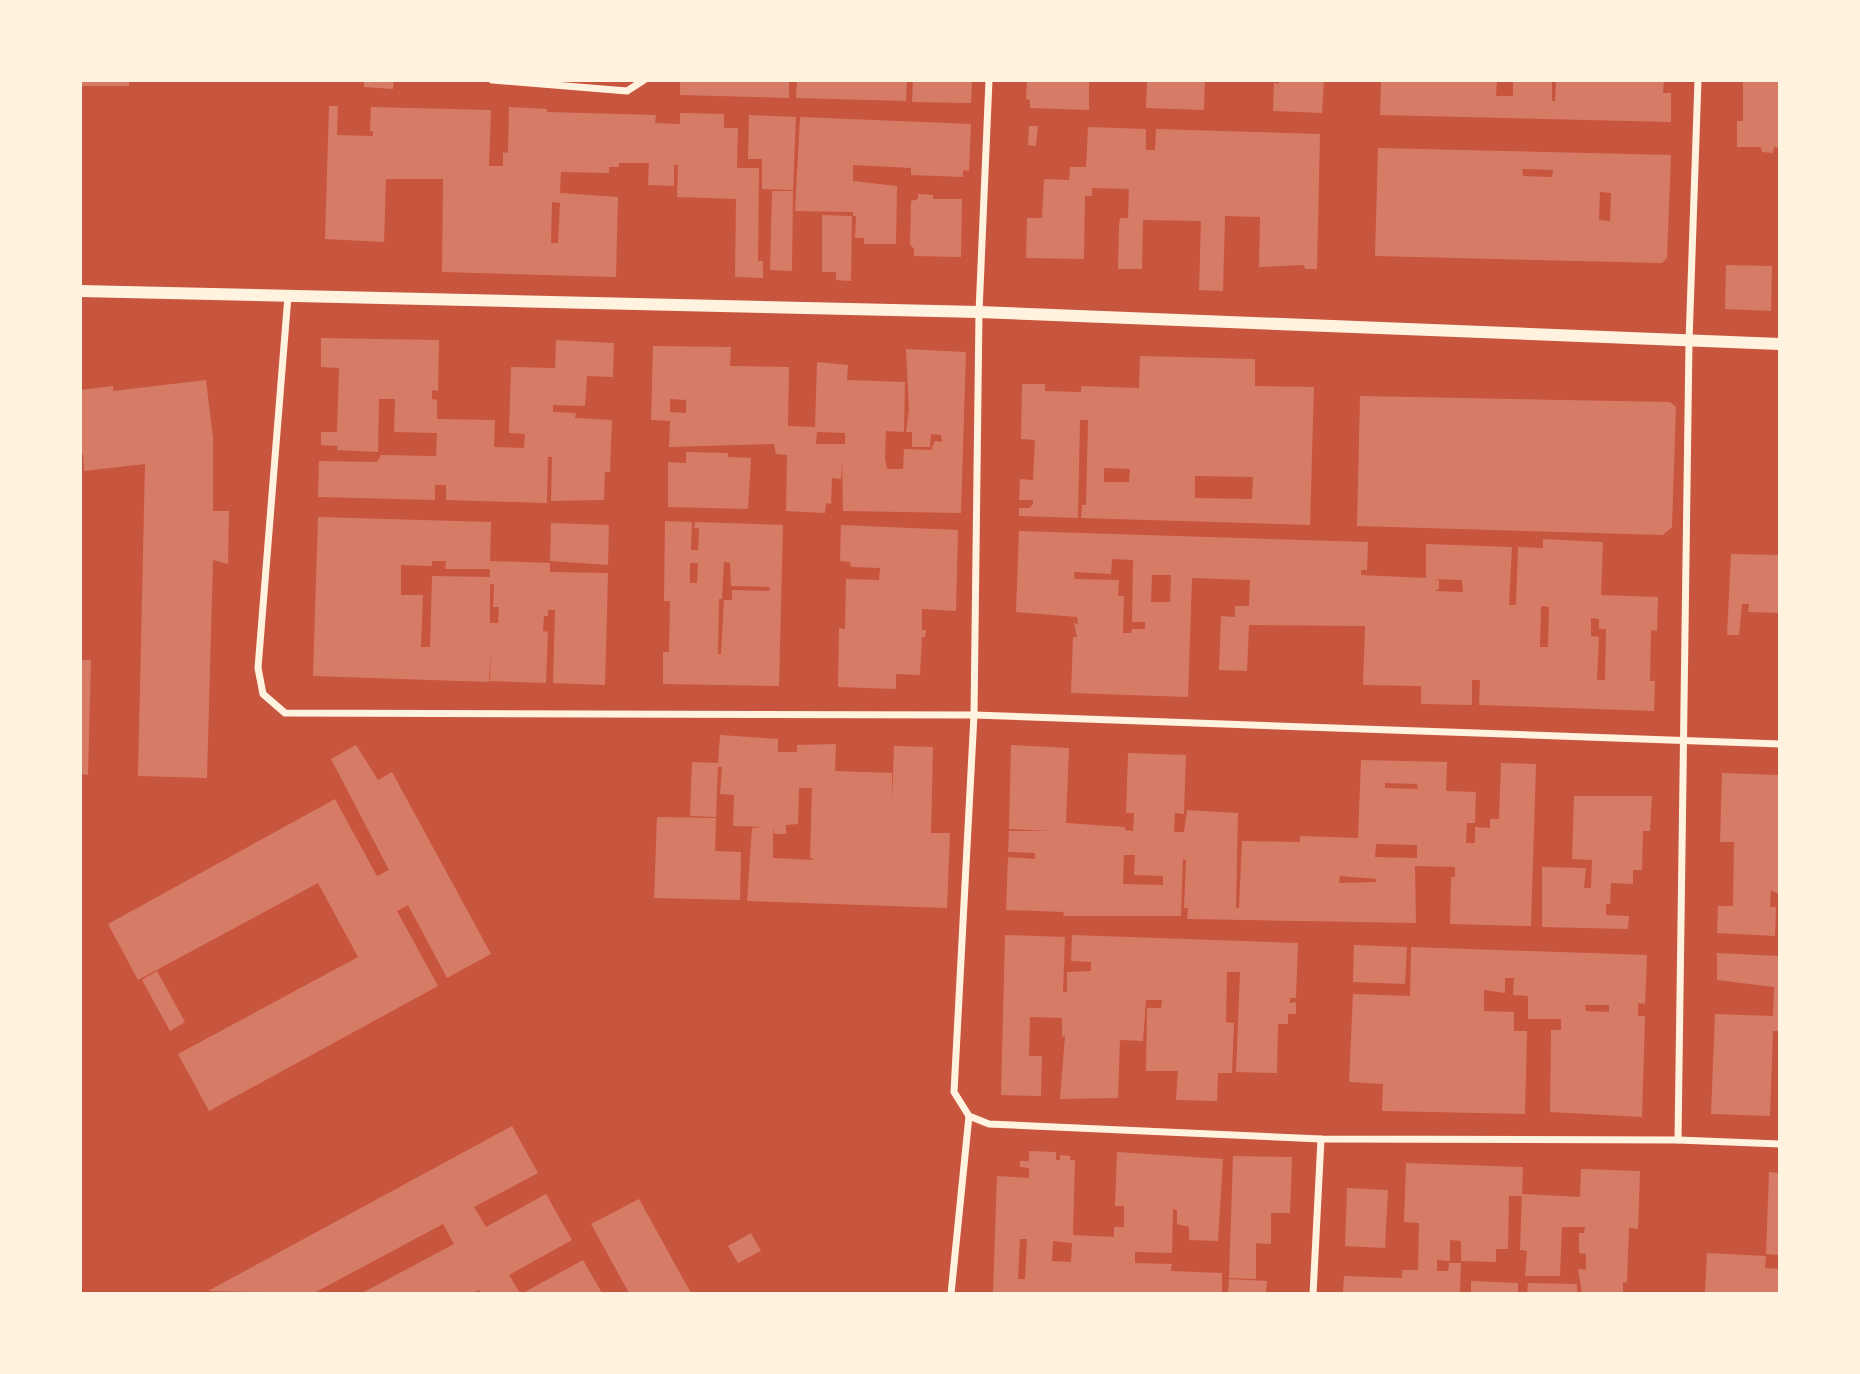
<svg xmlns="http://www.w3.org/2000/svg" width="1860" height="1374" font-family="'Varela Round',sans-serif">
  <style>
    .building { fill: #d67c66; fill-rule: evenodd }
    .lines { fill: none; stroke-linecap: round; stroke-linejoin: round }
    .minor { stroke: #fff3e0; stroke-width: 7 }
    .tertiary { stroke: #fff3e0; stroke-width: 12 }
  </style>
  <rect width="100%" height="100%" fill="#c8553d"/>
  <g class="building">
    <rect x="80" y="80" width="49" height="6"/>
    <polygon points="364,80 394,80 393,89 364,87"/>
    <polygon points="680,80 789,80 789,98 680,95"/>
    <polygon points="797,80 907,80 906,101 796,98"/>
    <polygon points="913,80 972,80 971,103 912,102"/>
    <polygon points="1027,80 1089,80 1089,110 1030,108 1030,100 1026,99"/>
    <polygon points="1155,80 1205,80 1204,110 1146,108 1147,82"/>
    <polygon points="1279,80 1324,80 1322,113 1273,111 1274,83 1279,84"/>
    <polygon points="1381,80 1497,80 1496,96 1513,96 1513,80 1552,80 1552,101 1555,101 1556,80 1664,80 1663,93 1671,93 1671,122 1380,115"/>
    <polygon points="1743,80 1780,80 1780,148 1774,147 1773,153 1762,152 1761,147 1737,147 1737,121 1743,121"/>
    <path d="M329 106H338L337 135 373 136V131H370L371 107 491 110 489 166H503V152L508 153 509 107 547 109V112L656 115 655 123 680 124V113L724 114V128H738L737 168H759L758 261H763V278L735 277 736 199 677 197 678 165H674V186L648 185 649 163H619V167H609V173L561 172 560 193 618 197 616 277 442 272 443 179H386L384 242 325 239ZM552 202 560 203 558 243H551Z"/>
    <polygon points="749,115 796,117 793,190 762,189 762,159 748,159"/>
    <polygon points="800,117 971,124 969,171 963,170 963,177 911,175 911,168 853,165 853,181 897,186 896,244 864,244 864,238 855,238 856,216 853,216 853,212 795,211"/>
    <polygon points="1029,126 1038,126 1036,146 1028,145"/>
    <polygon points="1088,127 1146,129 1146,150 1155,150 1156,129 1320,134 1317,269 1305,269 1304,265 1259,267 1260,217 1225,216 1223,291 1199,290 1201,221 1143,220 1142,269 1118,269 1119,227 1120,218 1128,218 1129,189 1092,188 1092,196 1085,196 1084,259 1026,258 1027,218 1042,218 1044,179 1069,180 1070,167 1086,167"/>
    <path d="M1378 148 1671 155 1667 258 1662 263 1375 256ZM1522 169 1553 170 1552 177 1523 176ZM1600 192 1611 193 1610 221 1599 220Z"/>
    <polygon points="772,191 793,191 792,271 770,270"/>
    <polygon points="918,194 933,195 933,199 962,199 961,257 914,256 914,249 910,244 911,201 918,199"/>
    <polygon points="822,215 852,216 851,281 836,280 836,272 822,272"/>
    <polygon points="1726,265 1772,266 1771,311 1725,309"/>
    <polygon points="321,338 439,340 438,391 432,390 432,399 437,400 437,419 495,420 494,447 524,448 525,434 509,433 511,367 555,368 556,340 614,343 613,377 587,376 585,406 553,405 553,412 576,413 575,418 612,420 610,472 605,472 604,500 551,501 552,457 548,457 547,503 446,500 446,485 435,485 435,500 318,497 319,461 377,462 381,455 436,456 437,433 394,432 395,399 379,399 378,452 337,450 338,446 321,445 321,432 337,432 339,368 321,367"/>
    <path d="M653 346 731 347 730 366 789 367 788 426 815 427 817 362 848 365 847 380 905 382 904 432 886 431 885 458 887 469H903L904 449 931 450 935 441 942 442 941 435 931 434 930 447H912V432H906L909 410 906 349 966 352 961 513 843 511 842 459 841 479 832 478 831 504 826 503 825 513 786 511 787 455 776 454 774 444 669 447 670 421 651 420ZM670 399 686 400V413L670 412ZM817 432 845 433V444H816Z"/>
    <path d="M1140 356 1255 359V386L1314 387 1310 525 1081 518 1082 505H1086L1088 420H1080L1078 518 1019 516V508H1029L1033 504V500H1019L1020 479 1033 480 1035 440 1021 439 1022 384H1045V391L1081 392V386L1139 388ZM1104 468 1130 469 1129 482H1104ZM1195 476 1253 477 1252 499 1195 498Z"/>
    <polygon points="206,380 213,438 213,511 229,511 228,564 213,560 207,778 138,776 145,464 84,471 83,454 80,455 80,390 113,386 113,391"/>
    <polygon points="1360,396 1670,402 1676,407 1672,527 1663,535 1357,526"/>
    <polygon points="686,452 728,453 728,457 751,458 748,509 668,507 668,462 686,463"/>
    <path d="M318 517 491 522 490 561 550 563V572L608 573 605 685 553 683 555 610H548V616H544L543 631 548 632 546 683 490 681 491 648 489 682 313 676ZM432 561H446L445 569H490V577L432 576 430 647H421L423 595H401V565L432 566ZM490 584H494L493 607H499L498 623H490Z"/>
    <path d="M665 521 692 522 691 550H698L699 528H694L695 522 783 525 779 686 663 684V652H669L670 601H664ZM724 562 730 563 731 586 770 587 769 591 732 590V600H724L721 654H718L719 599H722ZM690 563H698L697 583H690Z"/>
    <polygon points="551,523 609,525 608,565 550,561"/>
    <polygon points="841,525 958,530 956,611 922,609 922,630 926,630 925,637 922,637 920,675 896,674 896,689 838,687 839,628 845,629 846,579 879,580 880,568 851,567 850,562 840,561"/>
    <path d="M1019 531 1368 542 1367 570H1361V575L1426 578V544L1512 547 1509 605H1516L1518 547 1543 548V539L1603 542 1601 595 1658 597 1657 631 1651 630 1650 681H1655L1654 711 1479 705 1480 680H1472V705L1421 704V686L1363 685 1365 626 1249 625 1247 671 1219 670 1221 616 1235 617V606H1249L1250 580 1192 578 1188 697 1071 693 1073 637H1077L1074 623 1078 624 1077 617 1016 612ZM1112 559 1133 560 1132 622H1145V629H1132L1131 633H1123L1124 596H1118L1119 580 1075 579 1074 572 1111 574ZM1152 575H1171L1170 602H1151ZM1434 579 1462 580 1463 592 1435 591 1439 589V580ZM1541 606 1549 607 1548 647H1540ZM1591 618 1599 619V629H1606L1605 680H1597L1599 637 1591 636Z"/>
    <polygon points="1731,554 1780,555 1780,613 1748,612 1749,604 1742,604 1739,635 1727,635"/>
    <polygon points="80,660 91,660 88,775 80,774"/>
    <path d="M720 735 778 739V752H797V745L836 744 835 771 892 773V802L894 746 933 747 931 833H950L947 908 747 901 752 828 764 827 733 826 734 795 720 794 722 767H718L716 817 690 816 692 762 718 763ZM799 788H812L810 857 814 860 773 858V827L774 834H786V825L798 824Z"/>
    <polygon points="356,745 378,780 392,772 491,954 447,978 408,905 397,911 438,986 209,1111 178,1054 358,957 318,883 138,980 108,924 335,799 377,876 389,870 331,759"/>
    <path d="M1011 745 1069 748 1066 823 1125 827V830L1133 831 1134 813H1126L1128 753 1186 755 1184 814 1175 813 1174 832H1184L1187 810 1238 813 1236 908H1239L1242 841 1300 842V836L1358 838 1361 760 1447 762 1446 791 1476 792 1475 823H1467L1466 843H1475V827L1490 828V819H1499L1501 763 1536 764 1531 926 1450 924 1451 877H1455V867L1415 866 1416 923 1187 919 1188 908H1184L1186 860 1183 859 1181 916H1063L1064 912 1006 910 1008 857 1035 859V853L1008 852 1009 831H1051L1009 829ZM1385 783 1417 784 1418 789 1385 788ZM1376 844 1417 845V858L1375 857ZM1124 855H1135L1134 875 1163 876V885L1123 884ZM1340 876 1376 879V882L1339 883Z"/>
    <polygon points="1722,773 1780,775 1780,895 1771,890 1770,907 1776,907 1775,936 1717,933 1718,906 1733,906 1734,842 1720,842"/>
    <polygon points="1574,796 1652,796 1650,831 1643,831 1642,870 1633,870 1633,884 1611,883 1610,904 1606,904 1606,915 1629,916 1628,929 1542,927 1542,867 1586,868 1584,888 1591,888 1592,860 1572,859"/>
    <polygon points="657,817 716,818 715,851 741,852 740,900 654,898"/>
    <polygon points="1005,935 1065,937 1063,992 1067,992 1067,972 1091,971 1091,962 1071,961 1072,935 1298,943 1296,998 1290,998 1290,1003 1296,1002 1296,1014 1288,1014 1288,1024 1278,1024 1277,1073 1236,1072 1240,972 1227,972 1226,1022 1234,1023 1232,1073 1218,1073 1217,1101 1176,1100 1178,1071 1146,1071 1147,1008 1161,1008 1162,1000 1146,1000 1143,1041 1120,1040 1118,1098 1060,1099 1065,1036 1062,1037 1062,1018 1030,1017 1029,1056 1042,1056 1041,1096 1001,1095"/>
    <polygon points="1354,945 1407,947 1405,984 1353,982"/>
    <path d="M1411 947 1647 955 1645 1004 1638 1003V1016H1645L1642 1117 1550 1112 1551 1030H1561V1019H1528V996L1513 995 1514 978H1505V993L1484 990V1011L1514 1012V1031H1527L1525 1114 1382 1111 1383 1084 1349 1082 1353 994 1410 996ZM1585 1005H1609V1012L1586 1011Z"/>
    <polygon points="1717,953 1780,956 1780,1031 1773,1031 1770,1116 1711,1114 1715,1014 1773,1016 1774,987 1717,980"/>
    <polygon points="157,971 185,1022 170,1031 142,980"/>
    <polygon points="512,1126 538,1173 474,1207 486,1227 546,1194 572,1240 509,1275 520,1293 481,1293 479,1290 473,1293 362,1293 454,1244 443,1224 314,1293 208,1291"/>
    <path d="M1029 1151 1056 1152V1160H1060V1155L1070 1156V1160H1075L1073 1235 1114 1237V1227H1124V1206H1115L1117 1152 1223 1159 1218 1241 1189 1240V1227L1177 1224V1210L1173 1209 1172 1253 1135 1252V1263L1172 1264 1171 1271 1222 1273V1293H993L997 1176 1029 1178V1168L1020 1167V1161H1029ZM1020 1239H1027L1025 1279H1018ZM1053 1241 1072 1243 1071 1262 1052 1261Z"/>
    <polygon points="1233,1156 1292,1157 1290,1213 1271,1213 1271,1244 1256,1243 1256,1279 1229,1278"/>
    <polygon points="1406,1163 1523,1167 1522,1196 1509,1196 1508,1249 1496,1249 1496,1262 1461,1261 1461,1241 1450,1240 1450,1261 1437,1260 1437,1271 1448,1271 1449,1263 1461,1263 1460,1293 1343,1293 1344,1276 1402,1278 1402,1270 1418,1270 1419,1223 1404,1222"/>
    <polygon points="1581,1169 1640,1171 1638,1229 1629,1228 1627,1283 1623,1282 1623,1293 1582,1293 1578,1269 1586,1270 1586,1254 1579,1253 1579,1233 1584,1233 1585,1227 1562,1227 1560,1276 1525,1276 1527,1251 1520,1250 1522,1194 1580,1197"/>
    <polygon points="1769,1172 1780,1173 1780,1255 1766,1254"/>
    <polygon points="1347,1188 1388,1190 1385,1248 1345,1246"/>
    <polygon points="639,1199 691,1293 629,1293 591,1224"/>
    <polygon points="751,1233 761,1251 738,1263 728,1246"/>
    <polygon points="1707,1253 1766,1256 1765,1268 1780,1269 1780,1293 1705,1293"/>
    <polygon points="583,1260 602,1293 523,1293"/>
    <polygon points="1229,1279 1267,1281 1266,1293 1228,1293"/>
    <polygon points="1471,1281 1518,1283 1518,1293 1471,1293"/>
    <polygon points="1528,1283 1577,1284 1577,1293 1527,1293"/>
  </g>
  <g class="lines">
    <g class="minor">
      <polyline points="492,80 627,91 644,80"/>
      <polyline points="288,296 258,668 263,694 285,713 974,715 1780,744"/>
      <polyline points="969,1116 989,1124 1321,1139 1678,1140 1780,1144"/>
      <polyline points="1678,1140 1689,342 1698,80"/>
      <polyline points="951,1294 969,1116 954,1092 974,715 979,312 989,80"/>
      <polyline points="1313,1294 1321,1139"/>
    </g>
    <polyline class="tertiary" points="80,291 979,312 1780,344"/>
  </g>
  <rect width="1860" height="1374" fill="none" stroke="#fff3e0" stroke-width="164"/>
</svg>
